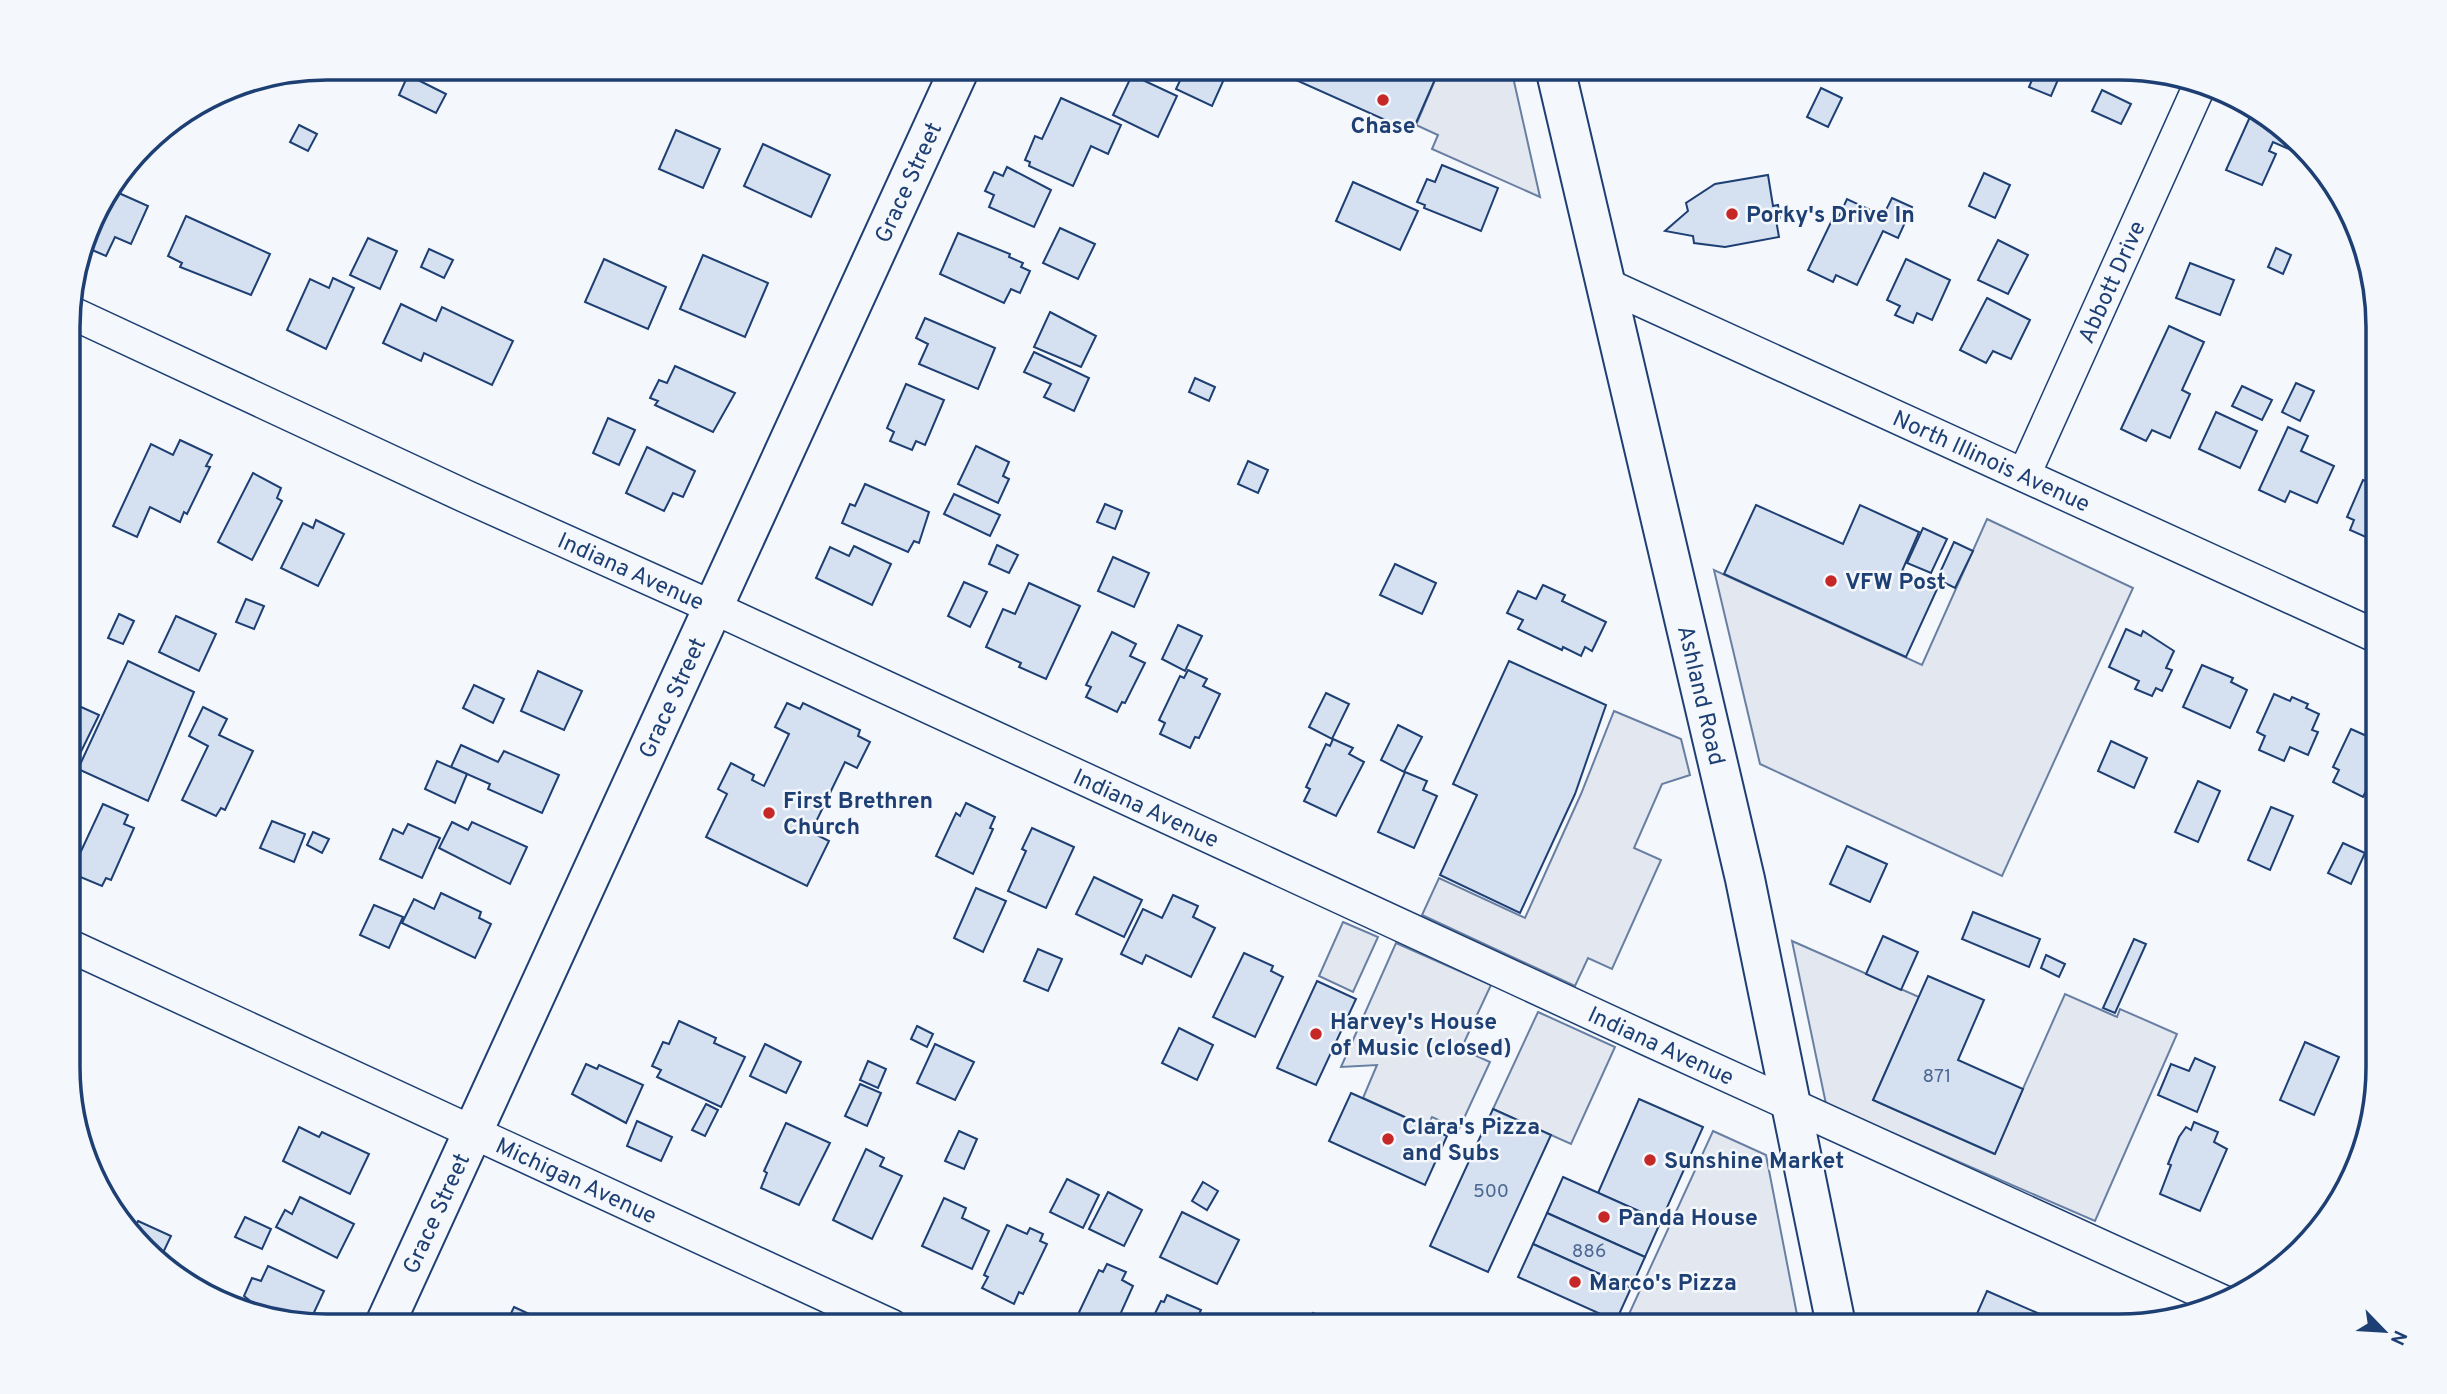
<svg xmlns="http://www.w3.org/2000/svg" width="2447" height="1394" font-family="Overpass,sans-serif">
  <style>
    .parking { fill: #e3e8f0; stroke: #687fa3; stroke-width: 2 }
    .building { fill: #d5e0f0; stroke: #1d3f73; stroke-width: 2 }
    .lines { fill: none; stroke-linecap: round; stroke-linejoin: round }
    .minor-casing { stroke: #1d3f73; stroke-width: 35 }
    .tertiary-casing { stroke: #1d3f73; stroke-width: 42 }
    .primary-casing { stroke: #1d3f73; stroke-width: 42 }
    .minor { stroke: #f4f7fb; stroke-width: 32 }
    .tertiary { stroke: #f4f7fb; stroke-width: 38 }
    .primary { stroke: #f4f7fb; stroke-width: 38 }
    .poi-dot { fill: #c62828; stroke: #f4f7fb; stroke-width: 2.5 }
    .labels { text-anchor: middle; stroke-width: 5; stroke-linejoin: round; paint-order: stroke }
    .number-label { font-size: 19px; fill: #4b6792 }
    .poi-label { font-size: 23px; font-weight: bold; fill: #1d3f73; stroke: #f4f7fb; text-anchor: start }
    .street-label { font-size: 23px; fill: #1d3f73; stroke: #f4f7fb }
    .rim { fill: none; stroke: #1d3f73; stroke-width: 3.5 }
  </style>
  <rect width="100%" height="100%" fill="#f4f7fb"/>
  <g class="parking">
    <polygon points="1440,68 1493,68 1513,77 1540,197 1432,149 1438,135 1416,125"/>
    <polygon points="1987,519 2133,588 2002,876 1760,764 1714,570 1922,665"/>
    <polygon points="1614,711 1681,739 1690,775 1662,784 1634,848 1661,860 1612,969 1588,958 1575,986 1422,915 1439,878 1525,918 1581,794"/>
    <polygon points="1343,922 1378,937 1353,992 1319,976"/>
    <polygon points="1792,941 1919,997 1873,1100 1994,1154 2065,994 2117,1017 2120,1009 2177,1034 2095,1221 1826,1104"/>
    <polygon points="1396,943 1491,985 1461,1049 1490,1062 1459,1129 1432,1117 1427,1127 1363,1098 1377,1065 1341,1067"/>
    <polygon points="1538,1012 1615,1047 1571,1144 1493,1109"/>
    <polygon points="1713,1131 1766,1155 1799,1325 1624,1325"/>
  </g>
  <g class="building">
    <polygon points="1186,68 1229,68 1212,106 1176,89"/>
    <polygon points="1269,68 1440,68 1412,132"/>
    <polygon points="2037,68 2063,68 2051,96 2029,87"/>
    <polygon points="408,75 446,94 436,113 399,95"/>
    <polygon points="1132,75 1177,96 1158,137 1113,115"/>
    <polygon points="1821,88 1842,98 1828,127 1807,117"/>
    <polygon points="2102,90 2131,104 2121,124 2092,111"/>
    <polygon points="1061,98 1121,125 1108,154 1091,146 1073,186 1029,166 1030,162 1025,160 1035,136 1042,139"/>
    <polygon points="2254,108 2292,143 2289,149 2273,142 2269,151 2276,154 2262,185 2226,170"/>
    <polygon points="299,125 317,134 308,151 290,142"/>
    <polygon points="676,130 720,149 703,188 659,169"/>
    <polygon points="763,144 830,175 811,217 744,186"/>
    <polygon points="1442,165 1498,188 1481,231 1424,208 1425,205 1417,202 1427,179 1435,182"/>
    <polygon points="1007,167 1051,190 1034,227 989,207 994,195 985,191 994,172 1003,176"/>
    <polygon points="1984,173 2010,185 1995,218 1969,206"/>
    <polygon points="1768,175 1773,206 1778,205 1780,218 1776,220 1779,237 1725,247 1694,243 1693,236 1665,231 1688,211 1686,203 1715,184"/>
    <polygon points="1353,182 1418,211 1400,250 1336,221"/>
    <polygon points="112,190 148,206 131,244 115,237 106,256 85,247 95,212"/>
    <polygon points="1892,198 1912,207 1898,238 1883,231 1857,285 1836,275 1833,282 1808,270 1833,218 1837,221 1847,199 1883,216"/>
    <polygon points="186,216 270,254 251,295 180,267 182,263 168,256"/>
    <polygon points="1060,228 1095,244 1078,279 1043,263"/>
    <polygon points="958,233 1010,254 1009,257 1023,263 1021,267 1030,271 1020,293 1011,289 1004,303 940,274"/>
    <polygon points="368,238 397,251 380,289 350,275"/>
    <polygon points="1998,240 2028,255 2008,294 1978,280"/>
    <polygon points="2276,248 2291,255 2283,274 2268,267"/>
    <polygon points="429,249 453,260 444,278 421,267"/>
    <polygon points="703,255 768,283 745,337 680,309"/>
    <polygon points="604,259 666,287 648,329 585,302"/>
    <polygon points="1906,259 1950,280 1932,320 1917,313 1913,323 1895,315 1900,306 1887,300"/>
    <polygon points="2190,263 2234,280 2220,315 2176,298"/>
    <polygon points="333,278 354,288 326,349 287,330 310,279 329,288"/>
    <polygon points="1987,298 2030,320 2011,359 1993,351 1986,363 1960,350"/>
    <polygon points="401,304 436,321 442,307 513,341 492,385 424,353 421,361 383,343"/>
    <polygon points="1050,312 1096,336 1081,367 1034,347"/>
    <polygon points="925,318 995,348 978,389 919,364 928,344 916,338"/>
    <polygon points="2169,326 2204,342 2182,390 2190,394 2170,438 2152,430 2146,441 2121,429"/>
    <polygon points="1034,352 1089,378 1074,411 1044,397 1051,384 1024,372"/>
    <polygon points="675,366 735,393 713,432 655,405 658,401 650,398 659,380 667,383"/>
    <polygon points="1195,378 1215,387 1209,401 1189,392"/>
    <polygon points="2296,383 2314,391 2300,421 2282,412"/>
    <polygon points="906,384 944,400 925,445 916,441 912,450 890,441 894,432 887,428"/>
    <polygon points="2242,386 2272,400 2262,420 2232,406"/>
    <polygon points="2216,412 2257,431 2240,468 2199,449"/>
    <polygon points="608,418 635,430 619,465 593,453"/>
    <polygon points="2288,427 2308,436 2301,451 2334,466 2317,503 2290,491 2285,502 2259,490"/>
    <polygon points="180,440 212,455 206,466 210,467 187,514 184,512 180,522 150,507 137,537 113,526 151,444 173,455"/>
    <polygon points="976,446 1009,462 1003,476 1009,479 998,503 958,484"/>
    <polygon points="647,447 695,471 683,497 673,493 664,511 626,493"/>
    <polygon points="1248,461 1268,470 1258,493 1238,484"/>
    <polygon points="253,473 281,488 277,498 282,501 252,560 218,542"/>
    <polygon points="2363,480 2378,486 2378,530 2373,527 2368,538 2350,530 2354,520 2347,517"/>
    <polygon points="865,484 929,512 919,543 914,541 908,552 842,523 850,504 855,506"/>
    <polygon points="954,494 1000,515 990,536 944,514"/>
    <polygon points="1105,504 1122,511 1115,529 1097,522"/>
    <polygon points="1756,505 1843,544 1860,505 1919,532 1902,571 1938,587 1906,657 1724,574"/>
    <polygon points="316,520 344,534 318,586 281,568 303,523 313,528"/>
    <polygon points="1923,528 1947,539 1931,573 1907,563"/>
    <polygon points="1954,542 1973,551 1955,588 1937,579"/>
    <polygon points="997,545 1018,555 1009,573 989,564"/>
    <polygon points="854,546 891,564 872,605 816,578 830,547 849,556"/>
    <polygon points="1113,557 1149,573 1134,607 1098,591"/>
    <polygon points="1395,564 1436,583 1422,614 1380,595"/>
    <polygon points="964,582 987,592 970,627 948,616"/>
    <polygon points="1029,583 1080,606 1046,679 1019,667 1021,663 986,647 1003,609 1015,614"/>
    <polygon points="1543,585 1565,595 1562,601 1606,622 1592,651 1585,647 1581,656 1563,647 1562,650 1518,629 1523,620 1507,613 1518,591 1536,599"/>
    <polygon points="246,599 264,606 254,629 236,622"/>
    <polygon points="119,614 134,621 123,644 108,638"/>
    <polygon points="176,616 216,634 199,671 159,652"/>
    <polygon points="1178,625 1202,636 1185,671 1162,659"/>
    <polygon points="2126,629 2141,636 2143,631 2174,651 2166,668 2172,670 2162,691 2156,688 2152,696 2135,689 2139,681 2109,667"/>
    <polygon points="1112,632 1136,644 1130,656 1145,663 1125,703 1122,702 1117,712 1086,697 1091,687 1086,685"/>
    <polygon points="128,661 194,692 148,801 78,769"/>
    <polygon points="1509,661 1606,705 1575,794 1520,913 1440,875 1477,795 1453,784"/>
    <polygon points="2202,665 2233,678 2231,682 2247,690 2230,728 2183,707"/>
    <polygon points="1188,670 1207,679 1203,686 1220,694 1199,738 1195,737 1190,748 1160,734 1165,723 1159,720 1180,676 1184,678"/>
    <polygon points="538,671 582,691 564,730 521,711"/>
    <polygon points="474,685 504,699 493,723 463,708"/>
    <polygon points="1326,693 1349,704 1332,739 1309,727"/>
    <polygon points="2274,694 2290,701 2292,697 2308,704 2306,708 2319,714 2312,730 2318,732 2308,755 2290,747 2284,761 2259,750 2265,736 2257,732"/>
    <polygon points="70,702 99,715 70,774"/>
    <polygon points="787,703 800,709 803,703 860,730 858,736 870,742 857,768 845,762 811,832 829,841 807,886 706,837 727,794 718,789 731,763 754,775 752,780 764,786 789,734 775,727"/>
    <polygon points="203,707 227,719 219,735 253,751 225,810 221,808 216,816 182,800 208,746 189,736"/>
    <polygon points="1398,725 1422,737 1404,772 1381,760"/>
    <polygon points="2351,729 2378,741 2378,784 2377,786 2370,783 2363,797 2333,782 2339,770 2333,767"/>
    <polygon points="1333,739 1353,748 1349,754 1364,762 1336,816 1304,801 1310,789 1306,787 1326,744 1330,746"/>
    <polygon points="2111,741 2147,758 2134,788 2098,771"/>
    <polygon points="461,745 498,762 504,751 559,775 542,813 488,789 490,784 451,767"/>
    <polygon points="437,761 467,774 455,803 425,789"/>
    <polygon points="1405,772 1427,781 1423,790 1437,796 1414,848 1378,832"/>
    <polygon points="2198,781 2220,791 2198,842 2175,832"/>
    <polygon points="966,803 995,817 990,828 993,829 973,874 936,856 956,813 960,816"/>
    <polygon points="103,804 128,815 124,824 134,828 111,880 106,878 102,886 73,874 75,864"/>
    <polygon points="2271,807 2293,816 2270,870 2248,860"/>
    <polygon points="272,821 305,834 294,862 260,848"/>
    <polygon points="452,822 468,830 472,822 527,847 510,884 439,848"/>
    <polygon points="408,824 440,838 422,878 380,859 393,829 403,834"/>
    <polygon points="1032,828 1074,847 1046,908 1008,891 1026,851 1022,849"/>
    <polygon points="313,832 329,839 322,853 307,845"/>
    <polygon points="2343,843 2365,853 2351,884 2328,873"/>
    <polygon points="1847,846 1887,864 1870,902 1830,884"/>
    <polygon points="1094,877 1142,900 1124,937 1076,914"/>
    <polygon points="976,888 1006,901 983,952 954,938"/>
    <polygon points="441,893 481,912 479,918 491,924 475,958 402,923 414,899 434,909"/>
    <polygon points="1173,895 1198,906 1193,917 1215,928 1191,977 1146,955 1142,964 1121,954 1143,909 1162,918"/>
    <polygon points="374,905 403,917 389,948 360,935"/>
    <polygon points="1973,912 2040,939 2029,967 1962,939"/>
    <polygon points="1883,936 1918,952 1901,990 1866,974"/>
    <polygon points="2134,939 2146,944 2115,1013 2103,1008"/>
    <polygon points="1038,949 1062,959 1048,991 1024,981"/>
    <polygon points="1244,953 1273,966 1271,971 1283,977 1255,1037 1213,1017"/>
    <polygon points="2046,955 2065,964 2059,977 2041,968"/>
    <polygon points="1928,976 1984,1000 1958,1060 2023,1089 1995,1154 1873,1100"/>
    <polygon points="1317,981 1356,999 1316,1085 1277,1068"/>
    <polygon points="679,1021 716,1038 714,1043 745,1057 721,1107 657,1077 661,1070 652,1066 663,1042 669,1044"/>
    <polygon points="917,1026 933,1034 927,1047 911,1039"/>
    <polygon points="1179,1028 1213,1045 1197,1080 1162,1063"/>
    <polygon points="2305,1042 2339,1057 2314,1115 2280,1100"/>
    <polygon points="765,1044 801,1062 786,1093 750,1076"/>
    <polygon points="935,1044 974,1062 955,1100 917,1083"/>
    <polygon points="2195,1058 2215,1067 2197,1112 2158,1095 2171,1064 2189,1071"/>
    <polygon points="868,1061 886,1069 878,1088 860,1080"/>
    <polygon points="586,1064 597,1069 599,1065 643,1085 626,1123 572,1094"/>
    <polygon points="860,1084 881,1093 867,1126 845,1116"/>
    <polygon points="1351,1093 1447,1136 1425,1185 1329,1141"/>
    <polygon points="1639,1099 1703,1127 1661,1221 1598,1193"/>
    <polygon points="706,1104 718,1110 705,1136 692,1130"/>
    <polygon points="1493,1109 1551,1135 1488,1272 1430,1246"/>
    <polygon points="637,1121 672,1137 661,1161 627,1146"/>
    <polygon points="2194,1122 2218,1132 2214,1142 2227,1149 2200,1211 2160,1194 2171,1165 2168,1164 2179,1137 2186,1127 2191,1130"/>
    <polygon points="786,1123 830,1143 799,1205 761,1188 767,1173 764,1171"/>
    <polygon points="299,1127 319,1137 322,1132 369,1154 350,1194 283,1161"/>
    <polygon points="959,1131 977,1139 964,1169 945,1161"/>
    <polygon points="866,1149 884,1158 880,1166 902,1176 872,1239 833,1220"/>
    <polygon points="1563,1177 1661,1221 1645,1257 1547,1213"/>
    <polygon points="1067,1179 1099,1195 1083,1228 1050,1212"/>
    <polygon points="1203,1182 1218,1191 1207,1210 1192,1201"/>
    <polygon points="1108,1192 1142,1210 1124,1246 1089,1229"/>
    <polygon points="300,1197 354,1224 337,1258 276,1227 285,1210 292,1214"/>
    <polygon points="944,1198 966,1208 962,1218 989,1231 972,1269 922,1246"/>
    <polygon points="1182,1212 1239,1240 1217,1284 1160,1257"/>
    <polygon points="1547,1213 1645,1257 1631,1288 1533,1244"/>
    <polygon points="245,1217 271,1229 262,1249 235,1237"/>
    <polygon points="138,1221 171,1236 161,1257 133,1231"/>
    <polygon points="1007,1225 1027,1234 1030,1228 1043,1234 1040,1241 1047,1244 1023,1294 1019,1292 1014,1304 982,1288 988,1277 984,1275"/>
    <polygon points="1533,1244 1631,1288 1616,1321 1518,1277"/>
    <polygon points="1107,1264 1126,1272 1122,1280 1133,1286 1115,1326 1073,1325 1099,1270 1103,1272"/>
    <polygon points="268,1266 324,1291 310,1321 259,1308 244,1296 252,1278 261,1281"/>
    <polygon points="1987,1291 2065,1325 1972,1325"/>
    <polygon points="1167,1295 1201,1310 1196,1320 1200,1322 1199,1325 1149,1326 1161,1301 1164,1302"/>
    <polygon points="514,1307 555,1326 505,1326"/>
    <polygon points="1313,1313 1341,1325 1307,1325"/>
  </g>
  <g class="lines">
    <defs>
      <g id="minor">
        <path id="s1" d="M1605 284 2378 637"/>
        <path id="s2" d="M70 312 467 497 712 607 1647 1039 2224 1302"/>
        <path id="s3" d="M2024 475 2198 89"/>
        <path id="s4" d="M70 946 892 1326"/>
      </g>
      <g id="tertiary">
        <path id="s5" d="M384 1326 960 68"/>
      </g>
      <g id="primary">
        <path id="s6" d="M1555 68 1745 879 1836 1325"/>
      </g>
    </defs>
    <use href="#minor" class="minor-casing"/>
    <use href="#tertiary" class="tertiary-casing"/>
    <use href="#primary" class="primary-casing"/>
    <use href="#minor" class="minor"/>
    <use href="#tertiary" class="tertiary"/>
    <use href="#primary" class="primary"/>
  </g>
  <g class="poi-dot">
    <circle cx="1383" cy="100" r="7"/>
    <circle cx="1732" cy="214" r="7"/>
    <circle cx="1831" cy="581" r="7"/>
    <circle cx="769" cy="813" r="7"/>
    <circle cx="1316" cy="1034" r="7"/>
    <circle cx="1388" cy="1139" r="7"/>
    <circle cx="1650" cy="1160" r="7"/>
    <circle cx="1604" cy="1217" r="7"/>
    <circle cx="1575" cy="1282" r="7"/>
  </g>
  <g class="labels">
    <g class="number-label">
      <text x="1937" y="1082">871</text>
      <text x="1491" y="1197">500</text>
      <text x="1589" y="1257">886</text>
    </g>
    <g class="poi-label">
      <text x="1383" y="133" text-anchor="middle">Chase</text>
      <text x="1746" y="222">Porky's Drive In</text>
      <text x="1845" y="589">VFW Post</text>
      <text x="783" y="808">First Brethren<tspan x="783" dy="26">Church</tspan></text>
      <text x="1330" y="1029">Harvey's House<tspan x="1330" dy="26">of Music (closed)</tspan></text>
      <text x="1402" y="1134">Clara's Pizza<tspan x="1402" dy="26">and Subs</tspan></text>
      <text x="1664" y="1168">Sunshine Market</text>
      <text x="1618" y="1225">Panda House</text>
      <text x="1589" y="1290">Marco's Pizza</text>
    </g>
    <g class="street-label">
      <text dy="8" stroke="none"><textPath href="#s5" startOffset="1258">Grace Street</textPath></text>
      <text dy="8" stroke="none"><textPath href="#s3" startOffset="212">Abbott Drive</textPath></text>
      <text dy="8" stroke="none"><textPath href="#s1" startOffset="425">North Illinois Avenue</textPath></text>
      <text dy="8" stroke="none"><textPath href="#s2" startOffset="618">Indiana Avenue</textPath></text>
      <text dy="8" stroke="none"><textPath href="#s6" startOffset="644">Ashland Road</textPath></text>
      <text dy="8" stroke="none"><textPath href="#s5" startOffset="691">Grace Street</textPath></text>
      <text dy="8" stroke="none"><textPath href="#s2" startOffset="1185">Indiana Avenue</textPath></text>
      <text dy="8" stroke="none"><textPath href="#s2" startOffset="1752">Indiana Avenue</textPath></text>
      <text dy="8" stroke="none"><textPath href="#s4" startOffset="558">Michigan Avenue</textPath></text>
      <text dy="8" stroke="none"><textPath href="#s5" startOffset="124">Grace Street</textPath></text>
    </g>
  </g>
  <path d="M0 0H2447V1394H0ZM327 80H2119A247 247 0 0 1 2366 327V1067A247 247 0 0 1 2119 1314H327A247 247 0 0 1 80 1067V327A247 247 0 0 1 327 80Z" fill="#f4f7fb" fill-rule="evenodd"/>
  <path class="rim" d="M327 80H2119A247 247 0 0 1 2366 327V1067A247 247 0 0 1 2119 1314H327A247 247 0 0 1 80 1067V327A247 247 0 0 1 327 80Z"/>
  <g transform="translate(2384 1331) rotate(115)" stroke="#f4f7fb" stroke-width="5" paint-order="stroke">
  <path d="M0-5L12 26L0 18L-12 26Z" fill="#1d3f73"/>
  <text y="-10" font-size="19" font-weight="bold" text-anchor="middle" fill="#1d3f73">N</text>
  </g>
</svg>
